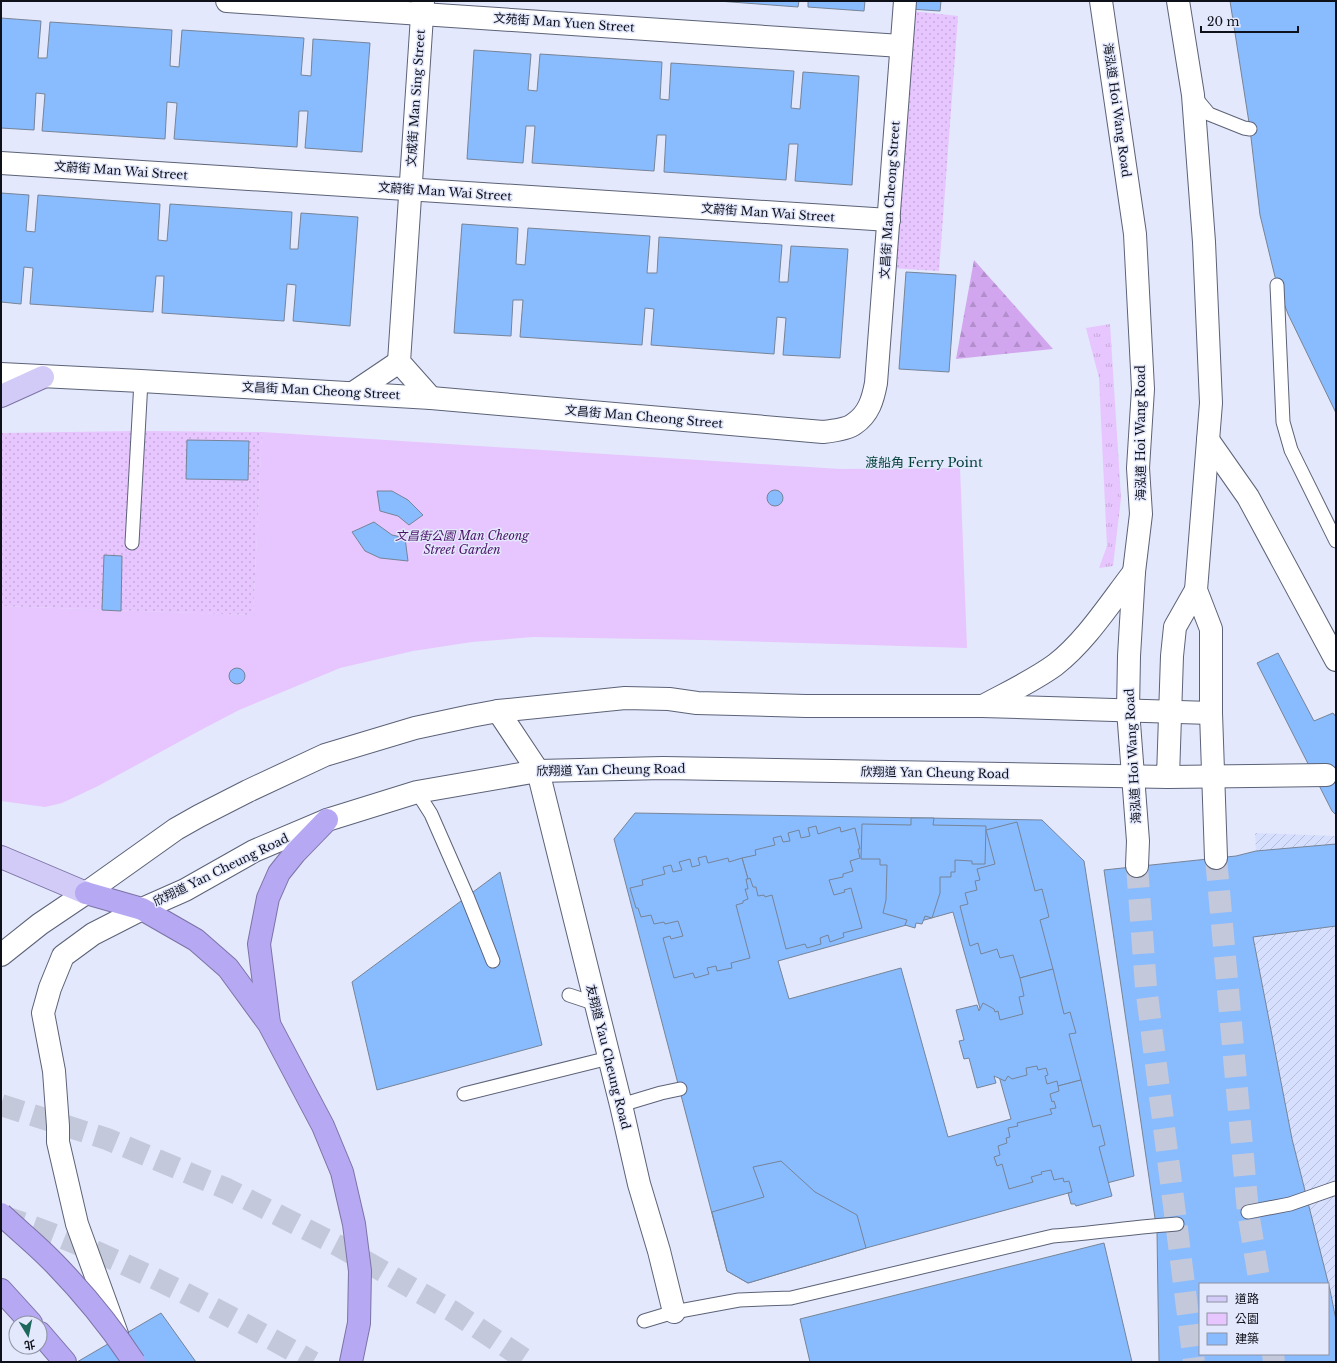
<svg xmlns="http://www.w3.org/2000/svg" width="1337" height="1363" font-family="'Libre Baskerville','Noto Sans TC',serif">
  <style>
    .industrial { fill: url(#industrial-furrows) }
    .grass { fill: url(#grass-tufts) }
    .forest { fill: url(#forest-firs) }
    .park { fill: #e7c5fe }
    .garden { fill: url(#garden-dots) }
    .building { fill: #89bbff; stroke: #768498; fill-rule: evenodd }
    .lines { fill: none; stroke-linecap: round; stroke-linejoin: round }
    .secondary-tunnel { stroke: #c3c8da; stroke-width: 22; stroke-dasharray: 22 11; stroke-linecap: butt }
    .highway-tunnel { stroke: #c3c8da; stroke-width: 22; stroke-dasharray: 22 11; stroke-linecap: butt }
    .lane-casing { stroke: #5c6277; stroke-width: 15 }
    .street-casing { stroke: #5c6277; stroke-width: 24 }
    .secondary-casing { stroke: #5c6277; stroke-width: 24 }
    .primary-casing { stroke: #7c73a6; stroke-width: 24 }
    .highway-casing { stroke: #7c73a6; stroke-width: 24 }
    .lane { stroke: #fff; stroke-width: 13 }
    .street { stroke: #fff; stroke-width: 22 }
    .secondary { stroke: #fff; stroke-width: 22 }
    .primary { stroke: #d3cbf7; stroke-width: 22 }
    .highway { stroke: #b6a8f2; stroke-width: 22 }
    .highway-bridge-casing { stroke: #7c73a6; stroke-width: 24; stroke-linecap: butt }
    .highway-bridge { stroke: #b6a8f2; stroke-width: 22 }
    .labels { text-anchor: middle; stroke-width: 3; stroke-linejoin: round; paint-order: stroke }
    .street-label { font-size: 12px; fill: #0f111a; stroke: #e3e8fc }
    .park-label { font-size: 12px; font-style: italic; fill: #4c1468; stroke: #e3e8fc }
    .neighbourhood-label { font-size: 13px; fill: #003f37; stroke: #e3e8fc }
  </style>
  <defs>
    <pattern id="industrial-furrows" width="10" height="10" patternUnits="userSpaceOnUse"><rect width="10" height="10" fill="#d7dfff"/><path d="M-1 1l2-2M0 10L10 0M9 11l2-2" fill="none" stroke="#b7beda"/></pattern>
    <pattern id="grass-tufts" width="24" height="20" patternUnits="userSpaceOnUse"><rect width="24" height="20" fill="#e7c5fe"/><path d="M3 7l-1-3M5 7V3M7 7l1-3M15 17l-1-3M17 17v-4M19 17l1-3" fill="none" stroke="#c5a8d9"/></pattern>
    <pattern id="forest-firs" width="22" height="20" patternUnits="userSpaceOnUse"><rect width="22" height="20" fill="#d2a6ef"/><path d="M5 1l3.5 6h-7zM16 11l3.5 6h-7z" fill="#b38ecc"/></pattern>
    <pattern id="garden-dots" width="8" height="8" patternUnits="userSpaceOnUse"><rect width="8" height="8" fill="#e7c5fe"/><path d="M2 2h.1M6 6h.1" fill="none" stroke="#c5a8d9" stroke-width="1.8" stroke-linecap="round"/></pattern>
  </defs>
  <rect width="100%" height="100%" fill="#e3e8fc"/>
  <polygon class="industrial" points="1255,833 1336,836 1336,1320 1330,1290 1292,1139 1253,937 1256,851"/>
  <polygon class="grass" points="1110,324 1121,498 1113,566 1099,568 1107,546 1099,378 1086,328"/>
  <polygon class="forest" points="974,260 1053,349 956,359"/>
  <polygon class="park" points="262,432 840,469 960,468 967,648 703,640 533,637 472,642 413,651 340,668 239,710 199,731 98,786 62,803 45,807 1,801 1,606 253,615"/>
  <g class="garden">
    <polygon points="911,11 958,16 939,271 891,268"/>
    <polygon points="138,431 262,432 253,615 1,606 1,433"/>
  </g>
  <g class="building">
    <polygon points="718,1 799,1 798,7"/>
    <polygon points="808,1 865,1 864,11 808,7"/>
    <polygon points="911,1 941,1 940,11 910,9"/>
    <polygon points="1230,1 1336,1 1336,413 1288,314 1277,285 1260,215 1250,129"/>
    <polygon points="1,18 41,21 38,58 47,58 50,22 172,30 170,66 179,67 182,30 304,38 301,75 311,76 313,39 370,43 362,152 305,148 308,111 299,111 297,147 174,139 177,103 167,102 165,139 42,131 45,94 36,93 34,130 1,128"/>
    <polygon points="474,50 531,54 528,90 537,91 540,54 662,62 660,99 669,100 671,63 794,71 791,108 800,109 803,72 859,76 852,185 795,181 798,144 789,144 786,180 664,172 666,135 657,135 654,171 532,163 535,126 526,126 523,163 467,159"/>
    <polygon points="1,193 29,195 26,231 35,232 38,195 160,204 158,240 167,241 170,204 292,212 290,249 298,249 301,213 358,217 350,326 293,321 296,285 287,284 284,321 162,313 164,276 156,276 153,312 30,304 33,268 24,267 21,304 1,302"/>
    <polygon points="462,224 518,228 516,264 525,265 528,228 650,236 647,273 657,273 659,237 782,245 779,282 788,282 791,246 848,249 840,358 783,355 786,318 777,317 774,354 651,345 654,309 645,308 642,345 520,337 523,300 513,300 511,336 454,333"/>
    <polygon points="906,272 956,275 949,372 899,369"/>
    <polygon points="187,440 249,441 248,480 186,479"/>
    <circle cx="775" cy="498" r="8"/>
    <polygon points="377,491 392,491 408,500 423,515 409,525 398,516 380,511"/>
    <polygon points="374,522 392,535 405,538 408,561 380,558 365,551 352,532"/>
    <polygon points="104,555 122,556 121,611 102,610"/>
    <polygon points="1278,653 1314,721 1333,713 1336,717 1336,815 1332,811 1257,663"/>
    <circle cx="237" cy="676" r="8"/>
    <path d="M635 813 1042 820 1084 861 1134 1176 1072 1192 866 1248 748 1283 727 1271 614 839ZM953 912 1011 1119 948 1137 901 968 789 999 778 961Z"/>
    <polygon points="911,818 934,818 933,825 986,826 985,864 972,864 972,861 955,860 955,872 951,872 951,877 940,877 940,893 932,918 925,916 922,924 916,923 915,928 905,925 907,920 883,913 886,900 887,865 880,865 880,859 861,859 862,824 911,825"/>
    <polygon points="1017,822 1035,891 1042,889 1049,917 1040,920 1053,969 1020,978 1013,955 1000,958 997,949 981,954 978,943 970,946 960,906 968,904 965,893 977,890 975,881 980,880 977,869 995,864 986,830"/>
    <polygon points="816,826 818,834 840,827 841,832 855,828 860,849 858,849 860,858 850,861 853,871 843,874 843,877 829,880 834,895 845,892 844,890 851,888 862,928 843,933 844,937 830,942 828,935 820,938 821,944 807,948 805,944 786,949 772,895 765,897 764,895 758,896 756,887 753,887 750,878 748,879 742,858 756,855 755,850 775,845 773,838 781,836 783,842 790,841 788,833 799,830 801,838 810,836 808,828"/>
    <path d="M1336 844V926L1253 937 1292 1139 1330 1290 1336 1320V1362H1159L1157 1232 1104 870 1236 856 1256 851ZM1200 1284H1328V1354H1200Z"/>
    <polygon points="706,856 708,863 728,858 729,862 742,858 748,879 746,879 748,889 745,889 748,899 743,901 743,903 736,905 750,958 731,963 732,968 717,971 716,966 707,968 709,974 695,978 693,973 674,978 663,938 670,936 671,939 683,936 678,921 665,924 664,922 654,924 651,915 641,917 638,908 636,908 630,888 643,885 642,880 665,874 663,867 671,865 673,872 682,870 679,862 690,859 692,867 700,865 698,858"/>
    <polygon points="500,872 542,1045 377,1090 352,982"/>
    <polygon points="1053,969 1064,1014 1070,1012 1076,1033 1069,1034 1081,1080 1058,1086 1057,1081 1047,1084 1045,1076 1048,1075 1046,1068 1038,1070 1037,1066 1026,1068 1027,1075 1012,1079 1008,1076 1005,1081 994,1076 996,1083 977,1088 969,1058 964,1059 959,1041 964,1040 956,1010 977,1005 979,1011 983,1003 994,1009 995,1012 998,1011 1000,1020 1023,1014 1019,997 1024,996 1020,978"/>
    <polygon points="1081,1080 1093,1127 1100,1125 1105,1145 1099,1147 1112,1196 1076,1206 1075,1204 1071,1204 1068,1193 1072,1192 1069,1181 1064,1182 1063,1178 1054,1180 1051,1170 1041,1172 1042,1174 1031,1177 1033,1182 1009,1189 1002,1164 997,1166 994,1157 1000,1155 998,1146 1007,1143 1006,1138 1010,1137 1008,1128 1018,1126 1017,1123 1052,1114 1050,1109 1056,1108 1054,1101 1052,1102 1050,1094 1059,1091 1058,1086"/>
    <polygon points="781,1161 815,1192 857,1215 866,1248 748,1283 727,1271 712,1212 764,1197 753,1167"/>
    <polygon points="1104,1243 1132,1362 810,1362 800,1319"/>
    <polygon points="161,1313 196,1362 77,1362"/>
  </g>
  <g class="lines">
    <g class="secondary-tunnel">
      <polyline points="1216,858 1248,1212 1260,1284"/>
      <polyline points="1137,866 1146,987 1194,1362"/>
      <polyline points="1273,1354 1274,1362"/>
    </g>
    <g class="highway-tunnel">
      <polyline points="1,1105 107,1139 227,1189 337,1245 452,1311 529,1362"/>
      <path d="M2 1216C111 1252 213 1306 313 1362"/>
    </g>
    <defs>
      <g id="lane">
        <polyline points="1194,96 1209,114 1244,128 1250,129"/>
        <polyline points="1277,285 1283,422 1291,450 1336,541"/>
        <polyline points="132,543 141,381"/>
        <polyline points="417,792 431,814 467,896 493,961"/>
        <polyline points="569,995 596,1004"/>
        <polyline points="464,1094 609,1058"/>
        <polyline points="621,1105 661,1093 680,1089"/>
        <polyline points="1248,1212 1290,1204 1336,1188"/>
        <path d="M644 1321 674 1312 739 1300 791 1298 1053 1236C1094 1233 1135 1227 1177 1224"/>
      </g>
      <g id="street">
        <polyline points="227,1 901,46"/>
        <polyline points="423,1 399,362 431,398"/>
        <polyline points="1,163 889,220"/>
        <path d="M1 374 141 381 431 398 823 432C832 431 848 429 854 424 869 414 873 399 876 383L905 1"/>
        <polyline points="353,393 399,362"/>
        <polyline points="1208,440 1248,497 1336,660"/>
        <polyline points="538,771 621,1105 639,1184 659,1251 674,1312"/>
        <polyline points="1168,777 1326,775"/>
      </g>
      <g id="secondary">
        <polyline points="1101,1 1135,234 1143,389 1138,468 1141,514 1134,572 1129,656 1128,710 1138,841 1137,866"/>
        <polyline points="1178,1 1193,95 1204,242 1211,403 1196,590 1211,629 1211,713 1216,858"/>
        <path d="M983 706C1007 693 1033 681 1055 665 1086 641 1110 603 1134 572"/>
        <polyline points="498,711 538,771"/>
        <polyline points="1,955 40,924 86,893 176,829 199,816 248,791 325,755 415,728 471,716 498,711 625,698 669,699 697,703 806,706 982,706 1211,713"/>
        <polyline points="117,1334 77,1224 58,1142 58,1126 54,1071 43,1013 50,988 63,956 93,934 142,909 185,890 254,851 327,820 417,792 538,771 663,768 1168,777 1172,656 1175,627 1196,590"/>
      </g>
      <g id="primary">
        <polyline points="1,396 43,377"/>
        <polyline points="1,857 86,893"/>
      </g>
      <g id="highway">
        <polyline points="86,893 142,909 196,940 228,968 269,1024 323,1126 342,1172 354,1224 360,1271 359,1323 351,1362"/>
        <polyline points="269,1023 259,944 268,898 279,873 295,853 327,820"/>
        <polyline points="1,1290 31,1323"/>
        <polyline points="40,1333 65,1362"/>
      </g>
    </defs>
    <use href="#lane" class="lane-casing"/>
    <use href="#street" class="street-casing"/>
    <use href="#secondary" class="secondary-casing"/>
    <use href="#primary" class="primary-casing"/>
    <use href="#highway" class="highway-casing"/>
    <use href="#lane" class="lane"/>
    <use href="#street" class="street"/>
    <use href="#secondary" class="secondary"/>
    <use href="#primary" class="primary"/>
    <use href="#highway" class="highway"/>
    <defs>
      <path id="highway-bridge" d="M1 1214C19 1231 38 1246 55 1264 84 1294 111 1327 134 1362"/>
    </defs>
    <use href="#highway-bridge" class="highway-bridge-casing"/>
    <use href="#highway-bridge" class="highway-bridge"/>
  </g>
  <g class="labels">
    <g class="street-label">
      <text transform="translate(564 23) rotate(4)" y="4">文苑街 Man Yuen Street</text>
      <text transform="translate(416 98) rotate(-86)" y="4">文成街 Man Sing Street</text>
      <text transform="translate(1117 110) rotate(82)" y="4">海泓道 Hoi Wang Road</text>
      <text transform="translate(121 171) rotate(4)" y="4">文蔚街 Man Wai Street</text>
      <text transform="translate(445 192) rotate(4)" y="4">文蔚街 Man Wai Street</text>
      <text transform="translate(890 200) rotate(-86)" y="4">文昌街 Man Cheong Street</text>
      <text transform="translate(768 213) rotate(4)" y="4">文蔚街 Man Wai Street</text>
      <text transform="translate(321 391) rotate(3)" y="4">文昌街 Man Cheong Street</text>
      <text transform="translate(644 417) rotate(5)" y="4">文昌街 Man Cheong Street</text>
      <text transform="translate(1141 433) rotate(-90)" y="4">海泓道 Hoi Wang Road</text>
      <text transform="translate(1133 756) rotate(-93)" y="4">海泓道 Hoi Wang Road</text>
      <text transform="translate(611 770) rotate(-1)" y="4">欣翔道 Yan Cheung Road</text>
      <text transform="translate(935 773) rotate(1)" y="4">欣翔道 Yan Cheung Road</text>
      <text transform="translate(221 870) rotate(-26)" y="4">欣翔道 Yan Cheung Road</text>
      <text transform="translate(608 1057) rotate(76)" y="4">友翔道 Yau Cheung Road</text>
    </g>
    <g class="park-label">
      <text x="462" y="540">文昌街公園 Man Cheong<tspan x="462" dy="14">Street Garden</tspan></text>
    </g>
    <g class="neighbourhood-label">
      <text x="924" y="467">渡船角 Ferry Point</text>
    </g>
  </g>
  <rect width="1337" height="1363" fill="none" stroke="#0f111a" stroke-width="4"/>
  <rect x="1199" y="1283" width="130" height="72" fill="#e3e8fc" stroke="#8e92a2"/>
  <rect x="1207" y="1296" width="20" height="6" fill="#d3cbf7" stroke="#8e92a2"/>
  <text x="1235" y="1303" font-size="12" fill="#0f111a">道路</text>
  <rect x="1207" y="1313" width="20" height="12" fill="#e7c5fe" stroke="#8e92a2"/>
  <text x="1235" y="1323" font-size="12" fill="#0f111a">公園</text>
  <rect x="1207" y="1333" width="20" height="12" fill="#89bbff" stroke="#8e92a2"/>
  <text x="1235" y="1343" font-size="12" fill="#0f111a">建築</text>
  <g transform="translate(28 1335) rotate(170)"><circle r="19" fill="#e3e8fc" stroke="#8e92a2"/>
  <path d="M0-3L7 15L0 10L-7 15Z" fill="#1e675c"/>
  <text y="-6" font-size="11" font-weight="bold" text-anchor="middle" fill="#0f111a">北</text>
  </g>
  <path d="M1201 26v6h97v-6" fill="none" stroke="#0f111a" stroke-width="2"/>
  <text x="1207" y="26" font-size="12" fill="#0f111a" stroke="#e3e8fc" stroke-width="3" paint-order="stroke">20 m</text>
</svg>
